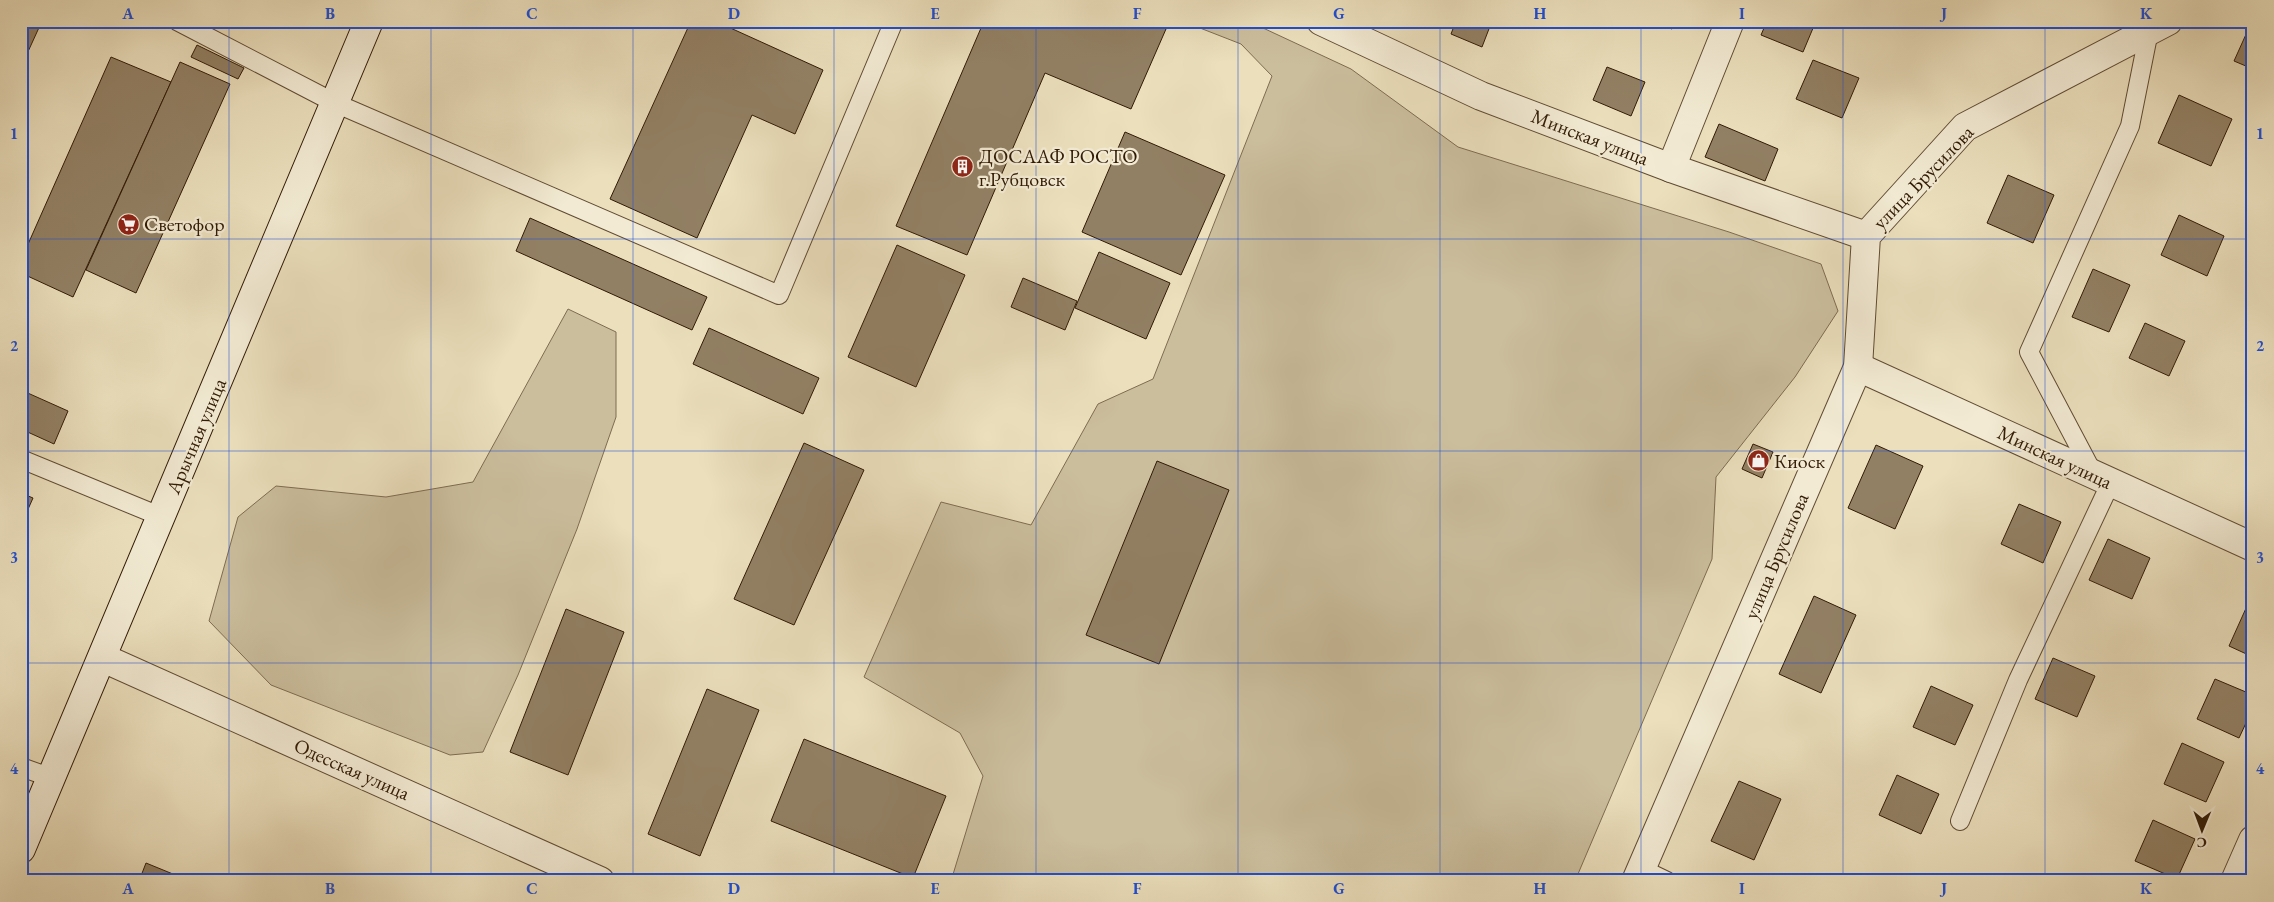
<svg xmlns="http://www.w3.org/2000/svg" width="2274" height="902" font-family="'EB Garamond',serif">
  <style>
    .green { fill: #cbbe9d; stroke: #7e6c51 }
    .building { fill: #928064; stroke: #311a05 }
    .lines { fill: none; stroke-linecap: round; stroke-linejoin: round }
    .lane-casing { stroke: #604b33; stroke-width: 20 }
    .street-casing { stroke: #604b33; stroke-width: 30 }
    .secondary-casing { stroke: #311a05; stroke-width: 30 }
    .lane { stroke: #f2ead3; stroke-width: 18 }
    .street { stroke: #f2ead3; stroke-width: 28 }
    .secondary { stroke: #f2ead3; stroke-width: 28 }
    .grid { fill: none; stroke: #1d4ed8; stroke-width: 1; stroke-opacity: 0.55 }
    .labels { text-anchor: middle; stroke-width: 4.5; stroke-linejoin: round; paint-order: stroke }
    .street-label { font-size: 20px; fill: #311a05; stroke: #f2ead3 }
    .poi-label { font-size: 20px; fill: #311a05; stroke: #f2ead3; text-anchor: start }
    .neatline { fill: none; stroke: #1d4ed8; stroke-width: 2 }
    .grid-label { font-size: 16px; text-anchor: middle; font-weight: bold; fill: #1d4ed8 }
  </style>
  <rect width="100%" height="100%" fill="#ebdfbc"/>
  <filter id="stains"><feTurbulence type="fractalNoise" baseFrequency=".004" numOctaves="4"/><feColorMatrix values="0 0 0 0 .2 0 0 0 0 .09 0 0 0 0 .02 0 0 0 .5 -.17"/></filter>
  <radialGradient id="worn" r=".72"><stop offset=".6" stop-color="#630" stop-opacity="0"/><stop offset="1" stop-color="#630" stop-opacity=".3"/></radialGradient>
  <g class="green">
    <polygon points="1182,21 1248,21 1351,69 1458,147 1729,232 1821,264 1838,311 1795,377 1716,477 1712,559 1575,881 951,881 983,776 960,733 864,677 941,502 1031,525 1098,404 1153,379 1272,76 1241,44"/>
    <polygon points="568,309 616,332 616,417 577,529 518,675 483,752 450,755 271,685 209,621 238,517 276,486 386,497 473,482"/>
  </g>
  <g class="building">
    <polygon points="21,21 42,21 21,67"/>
    <polygon points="202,21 221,21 218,28"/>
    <polygon points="691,21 715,21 823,70 795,134 752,115 697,238 610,199"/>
    <polygon points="984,21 1148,21 1166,29 1131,109 1045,73 967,255 896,226"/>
    <polygon points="1456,21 1492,21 1482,47 1451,34"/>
    <polygon points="1652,21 1675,21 1672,29"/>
    <polygon points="1767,21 1816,21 1803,52 1761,35"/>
    <polygon points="2252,21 2253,22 2253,69 2234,61"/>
    <polygon points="197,45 244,68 238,79 191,57"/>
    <polygon points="111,57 171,82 73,297 21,273 21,260"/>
    <polygon points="1813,60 1859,78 1842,118 1796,99"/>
    <polygon points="180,62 230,84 136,293 86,270"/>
    <polygon points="1607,67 1645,82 1631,116 1593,100"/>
    <polygon points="2179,95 2232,119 2211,166 2158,143"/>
    <polygon points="1719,124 1778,149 1765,181 1705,157"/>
    <polygon points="1125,132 1225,175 1181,275 1082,232"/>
    <polygon points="2008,175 2054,195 2033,243 1987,223"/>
    <polygon points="2179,215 2224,236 2207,276 2161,255"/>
    <polygon points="530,218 707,297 692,330 516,251"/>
    <polygon points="897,245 965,275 916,387 848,357"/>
    <polygon points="1099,252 1170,283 1146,339 1075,308"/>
    <polygon points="2093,269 2130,285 2109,332 2072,317"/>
    <polygon points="1023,278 1077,301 1065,330 1011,307"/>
    <polygon points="2145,323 2185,341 2169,376 2129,358"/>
    <polygon points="709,328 819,378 803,414 693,364"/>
    <polygon points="21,390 68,411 54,444 21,429"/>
    <polygon points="804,443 864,470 794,625 734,599"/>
    <polygon points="1753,444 1773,452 1762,478 1742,469"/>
    <polygon points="1876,445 1923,466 1895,529 1848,508"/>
    <polygon points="1157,461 1229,490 1159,664 1086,635"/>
    <polygon points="21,493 33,498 21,525"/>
    <polygon points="2019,504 2061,522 2043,563 2001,544"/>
    <polygon points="2108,539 2150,558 2132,599 2089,580"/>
    <polygon points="1814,596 1856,615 1821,693 1779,674"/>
    <polygon points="2247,606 2253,608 2253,657 2229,646"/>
    <polygon points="566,609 624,632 568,775 510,752"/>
    <polygon points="2053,658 2095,676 2077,717 2035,699"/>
    <polygon points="2215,679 2253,695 2253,708 2239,738 2197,719"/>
    <polygon points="1931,686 1973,705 1955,745 1913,727"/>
    <polygon points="707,689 759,710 700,856 648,834"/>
    <polygon points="804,739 946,796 913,878 771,821"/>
    <polygon points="2182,743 2224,762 2206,802 2164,784"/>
    <polygon points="1897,775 1939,794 1921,834 1879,815"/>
    <polygon points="1739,781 1781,799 1754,860 1711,841"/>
    <polygon points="2153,820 2195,839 2177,879 2135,861"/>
    <polygon points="146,863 190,881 139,881"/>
  </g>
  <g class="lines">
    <defs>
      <g id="lane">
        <polyline points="177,21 335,103 779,295 894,21"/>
        <polyline points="21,459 162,517"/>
        <polyline points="2094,475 2029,352 2130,126 2149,31"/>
        <polyline points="21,767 52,778"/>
        <polyline points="1960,821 2018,680 2111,482"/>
        <polyline points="1642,869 1667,881"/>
      </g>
      <g id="street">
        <polyline points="1321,21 1481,96 1671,168 1866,236"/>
        <polyline points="1671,168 1730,21"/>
        <polyline points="1858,367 2253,547"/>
        <polyline points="103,658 600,881"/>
        <polyline points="1636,881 1858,367 1866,236 1965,127 2168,21"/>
        <polyline points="2235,881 2253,840"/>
      </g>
      <polyline id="secondary" points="21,849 369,21"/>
    </defs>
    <use href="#lane" class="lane-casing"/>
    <use href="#street" class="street-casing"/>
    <use href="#secondary" class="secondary-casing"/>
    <use href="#lane" class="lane"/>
    <use href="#street" class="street"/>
    <use href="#secondary" class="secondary"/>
  </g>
  <path class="grid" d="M229 21V881M431 21V881M633 21V881M834 21V881M1036 21V881M1238 21V881M1440 21V881M1641 21V881M1843 21V881M2045 21V881M21 239H2253M21 451H2253M21 663H2253"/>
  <defs>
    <symbol id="building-disc" viewBox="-11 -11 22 22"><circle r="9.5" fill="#8f2418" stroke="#f2ead3"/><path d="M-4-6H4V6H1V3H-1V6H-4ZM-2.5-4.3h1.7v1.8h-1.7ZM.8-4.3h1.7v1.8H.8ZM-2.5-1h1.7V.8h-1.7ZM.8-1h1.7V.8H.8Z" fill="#fff"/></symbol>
    <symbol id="supermarket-disc" viewBox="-11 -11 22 22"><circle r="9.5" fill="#8f2418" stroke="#f2ead3"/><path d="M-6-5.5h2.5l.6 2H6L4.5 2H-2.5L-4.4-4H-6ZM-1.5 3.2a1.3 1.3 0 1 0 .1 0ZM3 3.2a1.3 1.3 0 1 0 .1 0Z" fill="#fff"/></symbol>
    <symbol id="shop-disc" viewBox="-11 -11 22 22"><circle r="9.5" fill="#8f2418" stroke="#f2ead3"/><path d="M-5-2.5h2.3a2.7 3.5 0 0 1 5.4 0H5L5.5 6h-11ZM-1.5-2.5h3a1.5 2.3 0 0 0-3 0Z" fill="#fff"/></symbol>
  </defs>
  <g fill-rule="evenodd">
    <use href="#building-disc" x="950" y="154" width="25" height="25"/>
    <use href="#supermarket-disc" x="116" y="212" width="25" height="25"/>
    <use href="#shop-disc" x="1746" y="448" width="25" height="25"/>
  </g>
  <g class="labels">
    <g class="street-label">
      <text transform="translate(1590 137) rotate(21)" y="7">Минская улица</text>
      <text transform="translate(1923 177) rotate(-46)" y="7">улица Брусилова</text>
      <text transform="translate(196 436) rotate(-67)" y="7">Арычная улица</text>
      <text transform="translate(2055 457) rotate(25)" y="7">Минская улица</text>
      <text transform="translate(1776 556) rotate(-67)" y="7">улица Брусилова</text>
      <text transform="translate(352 769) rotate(24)" y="7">Одесская улица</text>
    </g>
    <g class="poi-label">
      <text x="979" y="163">ДОСААФ РОСТО<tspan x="979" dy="23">г.Рубцовск</tspan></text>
      <text x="144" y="231">Светофор</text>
      <text x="1774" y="468">Киоск</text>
    </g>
  </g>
  <rect width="2274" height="902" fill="none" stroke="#ebdfbc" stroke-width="55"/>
  <g transform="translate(2202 830) rotate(181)" stroke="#f2ead3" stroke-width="4" paint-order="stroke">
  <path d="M0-4L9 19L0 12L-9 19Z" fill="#311a05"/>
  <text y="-8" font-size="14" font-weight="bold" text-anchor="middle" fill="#311a05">С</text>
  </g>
  <rect x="28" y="28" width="2218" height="846" class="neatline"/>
  <g class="grid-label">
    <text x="128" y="19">A</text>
    <text x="330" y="19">B</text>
    <text x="532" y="19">C</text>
    <text x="734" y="19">D</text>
    <text x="935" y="19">E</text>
    <text x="1137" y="19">F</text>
    <text x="1339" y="19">G</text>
    <text x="1540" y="19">H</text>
    <text x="1742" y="19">I</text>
    <text x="1944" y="19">J</text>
    <text x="2146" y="19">K</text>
    <text x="14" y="139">1</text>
    <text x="2260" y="139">1</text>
    <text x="14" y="351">2</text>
    <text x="2260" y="351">2</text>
    <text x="14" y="563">3</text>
    <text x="2260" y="563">3</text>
    <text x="14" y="774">4</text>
    <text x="2260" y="774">4</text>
    <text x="128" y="894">A</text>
    <text x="330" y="894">B</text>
    <text x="532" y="894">C</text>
    <text x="734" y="894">D</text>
    <text x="935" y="894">E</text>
    <text x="1137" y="894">F</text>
    <text x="1339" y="894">G</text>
    <text x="1540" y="894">H</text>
    <text x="1742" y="894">I</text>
    <text x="1944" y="894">J</text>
    <text x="2146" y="894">K</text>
  </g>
  <rect width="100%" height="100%" filter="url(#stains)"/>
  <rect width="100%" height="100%" fill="url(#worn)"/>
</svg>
